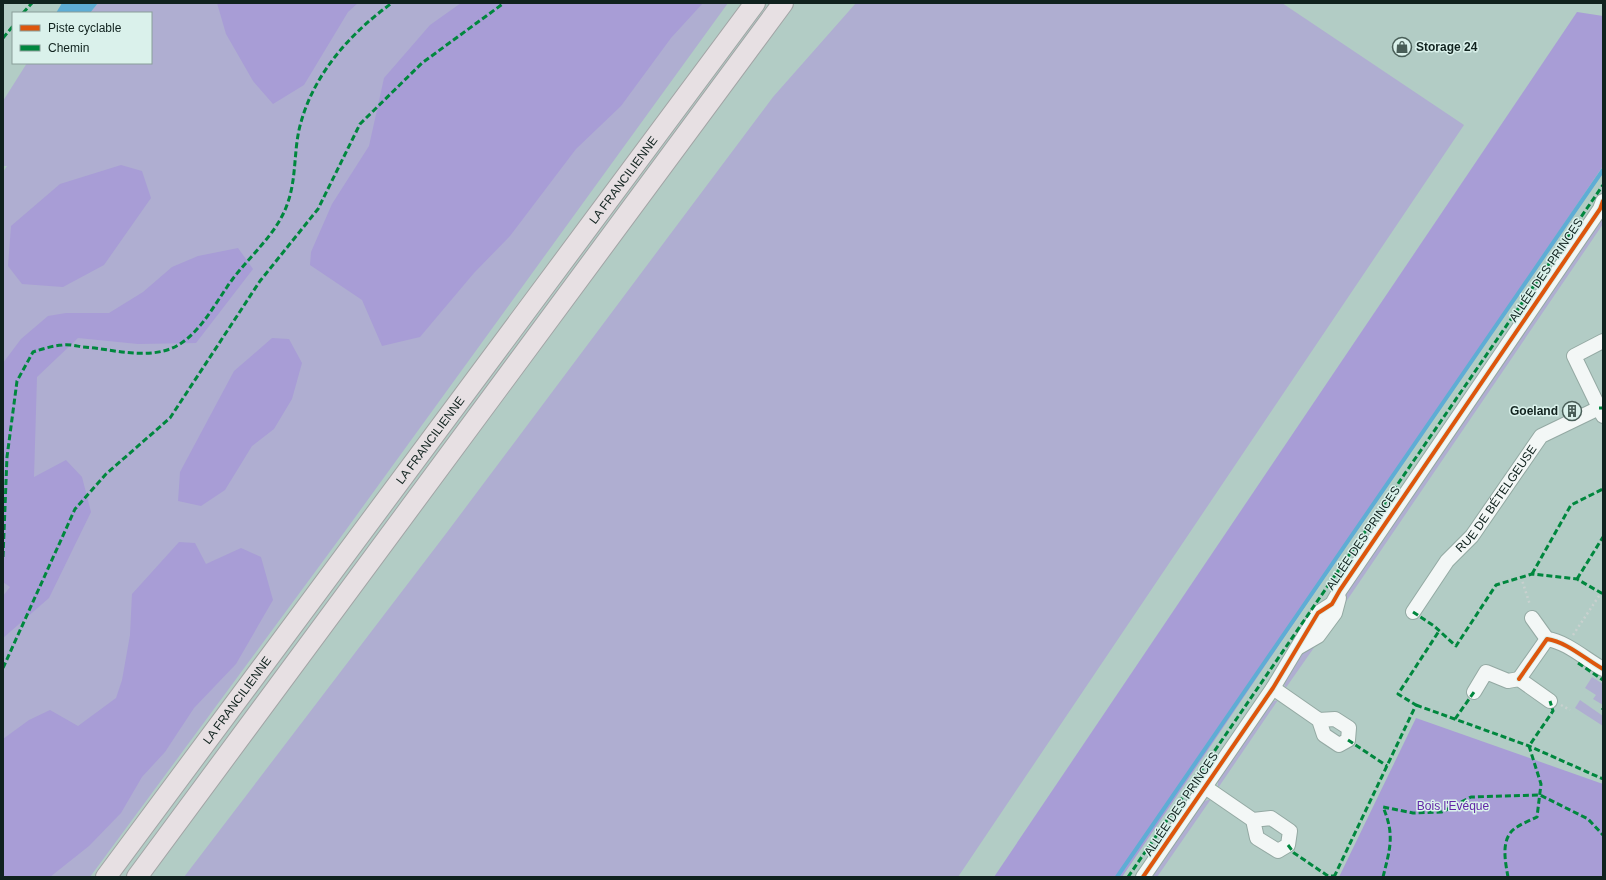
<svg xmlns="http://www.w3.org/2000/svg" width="1606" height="880" font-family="Helvetica,sans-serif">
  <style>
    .green { fill: #afaed1 }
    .forest { fill: #a89dd6 }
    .water { fill: #5eadd5 }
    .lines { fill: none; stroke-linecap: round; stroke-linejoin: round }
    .stream { stroke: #5eadd5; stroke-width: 4 }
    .minor-casing { stroke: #94a9a3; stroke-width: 16 }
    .highway-casing { stroke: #a2a4a5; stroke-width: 22 }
    .path { stroke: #c9d1cf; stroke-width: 2.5; stroke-dasharray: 2 3; stroke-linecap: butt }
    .minor { stroke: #f3f7f6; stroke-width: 14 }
    .highway { stroke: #e7e0e3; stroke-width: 20 }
    .quiet { stroke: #00873e; stroke-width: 3; stroke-dasharray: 6 3; stroke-linecap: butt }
    .cycleway-casing { stroke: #daf1eb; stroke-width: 6 }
    .cycleway { stroke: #dd560d; stroke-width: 4 }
    .labels { text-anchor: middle; stroke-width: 3; stroke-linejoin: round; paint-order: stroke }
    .poi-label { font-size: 12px; font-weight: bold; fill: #10221e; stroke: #daf1eb; text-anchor: start }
    .street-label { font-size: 12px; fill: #10221e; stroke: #daf1eb }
    .park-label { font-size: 12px; fill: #6227a7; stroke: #daf1eb }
  </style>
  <rect width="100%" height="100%" fill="#b2ccc5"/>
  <g class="green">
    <polygon points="98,3 728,3 343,534 90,877 3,877 3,172 7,166 3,166 3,101 27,63 151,63 151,13 90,13"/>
    <polygon points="856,3 1282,3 1464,125 958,877 184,877 448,531 773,97"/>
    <polygon points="1603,214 1603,224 1339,612 1345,593"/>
    <polygon points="1320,639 1285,689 1284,682 1303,651"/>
    <polygon points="1592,677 1603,684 1603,705 1593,699 1596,695 1585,688"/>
    <polygon points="1278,700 1218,788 1218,779 1271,702"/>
    <polygon points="1580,700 1603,716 1603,726 1575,708"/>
    <polygon points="1211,799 1157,877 1151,877 1202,802"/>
  </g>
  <g class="forest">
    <polygon points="217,3 358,3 348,12 304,85 273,104 253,81 226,34"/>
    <polygon points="461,3 703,3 671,38 621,106 576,149 510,236 474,273 420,337 382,346 362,300 310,265 311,252 332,204 369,146 384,78 430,25"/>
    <polygon points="1577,12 1603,16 1603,166 1122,877 994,877"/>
    <polygon points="121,165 142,171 151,198 104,265 63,287 22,284 8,266 11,226 60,184"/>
    <polygon points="238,248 253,269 196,343 138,344 78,338 37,377 34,477 66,460 82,477 91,512 49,598 3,638 3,596 10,587 3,582 3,363 21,339 48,316 66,313 109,313 143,292 172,267 198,256"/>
    <polygon points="272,338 289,339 302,363 292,399 274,429 252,446 225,490 201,506 178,501 180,472 234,371"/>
    <polygon points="179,542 195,543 206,564 241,548 261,557 273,600 236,664 194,708 165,752 142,777 121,813 89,846 50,877 3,877 3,739 29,720 50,710 78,726 116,698 122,680 130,635 132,594"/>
    <polygon points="1416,718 1603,784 1603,877 1339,877"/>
  </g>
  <polygon class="water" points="62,3 98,3 90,13 56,13"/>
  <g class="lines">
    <polyline class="stream" points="1117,877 1603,170"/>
    <defs>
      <g id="minor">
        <polyline points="1603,416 1574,356 1603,341"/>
        <path id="s1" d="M1413 612 1447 561 1472 536 1541 436 1599 408"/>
        <polyline points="1532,618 1547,639"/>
        <polyline points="1299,647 1318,636 1335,613 1339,598"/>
        <path d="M1519 679 1547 639C1567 642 1585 659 1603 669"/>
        <polyline points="1273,688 1319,720 1324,735 1339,745 1348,740 1349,728 1335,719 1319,720"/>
        <polyline points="1474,692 1486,672 1508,681 1519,679 1550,701"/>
        <polyline points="1205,787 1253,820 1257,838 1278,851 1288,845 1290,831 1271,818 1253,820"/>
        <polyline points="1143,877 1273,688 1318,613 1332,604 1340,590 1600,209 1603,201"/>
      </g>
      <g id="highway">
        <path id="s2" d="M106 877 755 3"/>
        <polyline points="137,877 783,3"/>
      </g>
    </defs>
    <use href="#minor" class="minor-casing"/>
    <use href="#highway" class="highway-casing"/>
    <g class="path">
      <polyline points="1521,577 1530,605"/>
      <polyline points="1573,635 1601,593"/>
      <polyline points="1561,705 1570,710"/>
    </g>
    <use href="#minor" class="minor"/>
    <use href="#highway" class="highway"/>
    <g class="quiet">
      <polyline points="23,13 32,3"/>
      <polyline points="3,38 13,26"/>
      <polyline points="1599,408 1603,408"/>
      <path d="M3 557 7 457 17 381 33 352C42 349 52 346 62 345 69 344 76 346 83 347 112 349 142 359 170 349 196 339 212 309 227 287 246 258 277 236 288 202 296 179 294 153 299 130 311 77 349 34 392 3"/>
      <polyline points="1532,574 1571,505 1603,489"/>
      <polyline points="1577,579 1603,537"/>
      <polyline points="1413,612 1434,626 1456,646 1496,585 1532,574 1577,579 1603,594"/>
      <polyline points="1578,663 1603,680"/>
      <polyline points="3,668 75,509 106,474 170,418 260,281 318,209 360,124 422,63 504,3"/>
      <polyline points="1416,705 1529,746 1603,779"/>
      <polyline points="1602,710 1603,709"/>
      <polyline points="1455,719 1474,692"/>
      <polyline points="1348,740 1387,766"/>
      <polyline points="1288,845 1294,853 1328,876 1335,876"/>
      <polyline points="1128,877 1603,185"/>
      <polyline points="1334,877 1416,705 1398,694 1439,631"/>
      <path d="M1383 877C1390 849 1395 835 1383 807L1413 813 1442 812 1471 797 1540 795 1588 819 1603 835"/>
      <path d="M1508 877C1505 860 1500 837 1517 827 1523 823 1531 820 1537 817L1541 784 1529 746 1553 711 1550 701"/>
    </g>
    <defs>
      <g id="cycleway">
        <path d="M1519 679 1547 639C1567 642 1585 659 1603 669"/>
        <polyline points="1143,877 1273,688 1318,613 1332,604 1340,590 1600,209 1603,201"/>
      </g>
    </defs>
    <use href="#cycleway" class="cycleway-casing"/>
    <use href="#cycleway" class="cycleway"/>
  </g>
  <defs>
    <symbol id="shop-ring" viewBox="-11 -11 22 22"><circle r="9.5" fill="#daf1eb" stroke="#495e58" stroke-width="1.5"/><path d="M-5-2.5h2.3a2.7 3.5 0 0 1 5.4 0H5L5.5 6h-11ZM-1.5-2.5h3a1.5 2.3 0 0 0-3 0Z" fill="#495e58"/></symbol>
    <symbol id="building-ring" viewBox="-11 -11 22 22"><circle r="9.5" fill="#daf1eb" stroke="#495e58" stroke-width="1.5"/><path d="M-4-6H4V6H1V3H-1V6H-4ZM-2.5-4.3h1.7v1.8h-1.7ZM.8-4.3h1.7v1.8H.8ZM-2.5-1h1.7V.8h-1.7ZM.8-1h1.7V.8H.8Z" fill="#495e58"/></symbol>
  </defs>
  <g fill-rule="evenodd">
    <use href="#shop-ring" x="1391" y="36" width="22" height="22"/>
    <use href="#building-ring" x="1561" y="400" width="22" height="22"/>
  </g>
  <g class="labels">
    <g class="poi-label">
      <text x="1416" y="51">Storage 24</text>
      <text x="1558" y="415" text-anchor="end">Goeland</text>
    </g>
    <g class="street-label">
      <text dy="4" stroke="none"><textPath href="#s2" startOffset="868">LA FRANCILIENNE</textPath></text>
      <text transform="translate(1546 270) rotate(-56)" y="4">ALLÉE DES PRINCES</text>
      <text dy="4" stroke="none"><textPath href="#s2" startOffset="544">LA FRANCILIENNE</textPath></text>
      <text dy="4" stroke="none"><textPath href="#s1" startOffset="141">RUE DE BÉTELGEUSE</textPath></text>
      <text transform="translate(1363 538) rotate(-56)" y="4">ALLÉE DES PRINCES</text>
      <text dy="4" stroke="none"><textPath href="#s2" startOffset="220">LA FRANCILIENNE</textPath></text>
      <text transform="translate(1181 804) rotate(-56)" y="4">ALLÉE DES PRINCES</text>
    </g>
    <g class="park-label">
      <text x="1453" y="810">Bois l'Evéque</text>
    </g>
  </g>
  <rect width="1606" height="880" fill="none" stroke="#10221e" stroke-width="8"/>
  <rect x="12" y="12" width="140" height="52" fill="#daf1eb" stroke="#899e99"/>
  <rect x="20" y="25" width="20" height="6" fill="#dd560d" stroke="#899e99"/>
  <text x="48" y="32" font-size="12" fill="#10221e">Piste cyclable</text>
  <rect x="20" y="45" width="20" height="6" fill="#00873e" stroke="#899e99"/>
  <text x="48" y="52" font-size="12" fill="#10221e">Chemin</text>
</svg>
